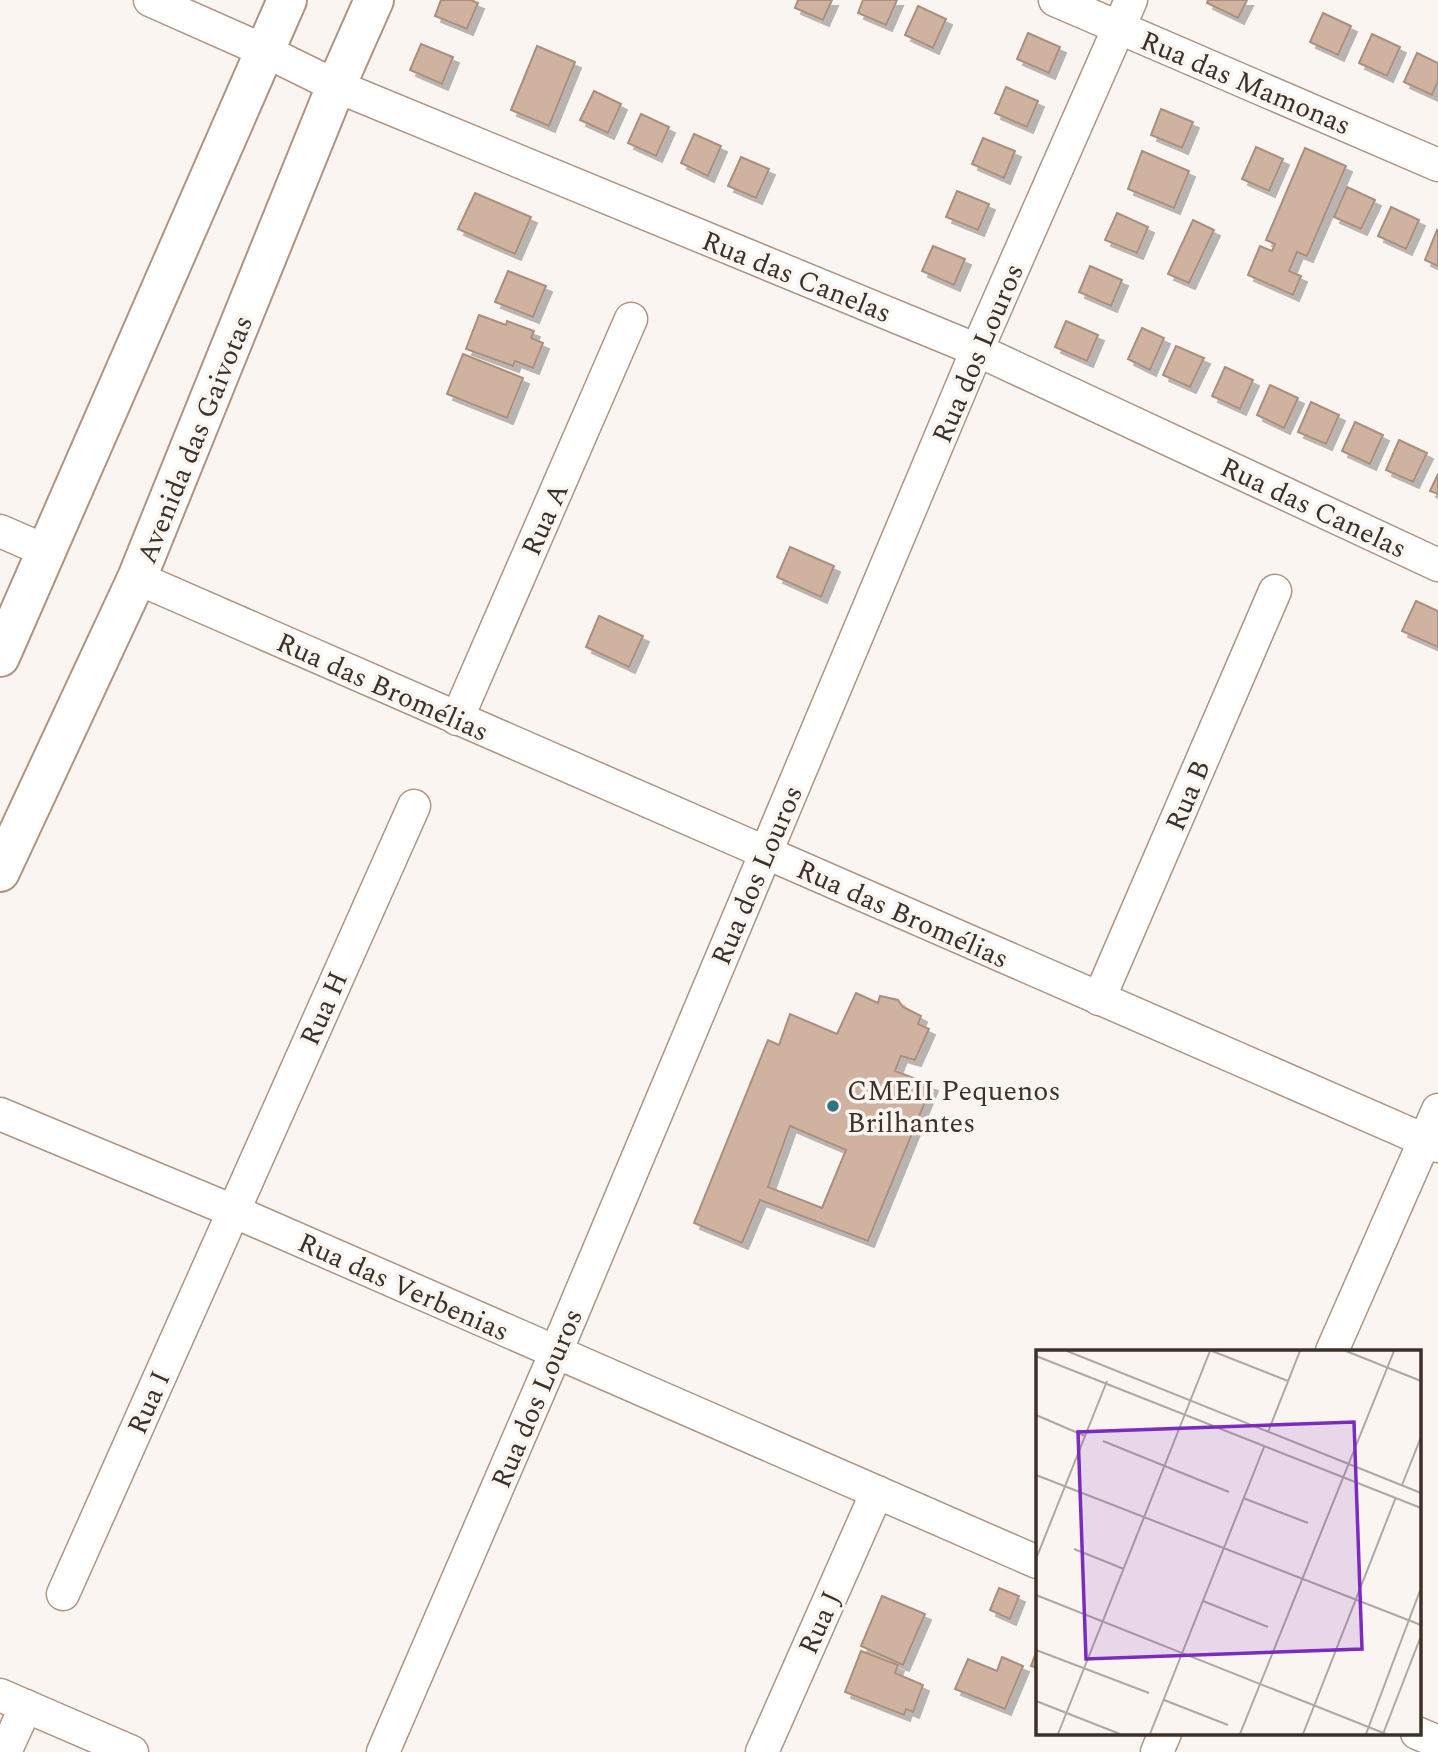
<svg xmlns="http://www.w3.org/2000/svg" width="1438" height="1752" font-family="Spectral,serif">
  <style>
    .building { fill: #cfb29f; stroke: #aa8f7d; stroke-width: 2; fill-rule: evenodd; filter: url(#shadow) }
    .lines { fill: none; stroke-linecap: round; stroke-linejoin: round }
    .street-casing { stroke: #af9481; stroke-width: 35 }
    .secondary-casing { stroke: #af9481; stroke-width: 42 }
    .street { stroke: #fff; stroke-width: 32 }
    .secondary { stroke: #fff; stroke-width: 38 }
    .poi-dot { fill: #2e7581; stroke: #fbf5f1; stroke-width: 2.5 }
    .labels { text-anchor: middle; stroke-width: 7; stroke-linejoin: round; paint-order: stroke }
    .street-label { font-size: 28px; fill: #3c3129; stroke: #fbf5f1 }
    .poi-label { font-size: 28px; fill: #3c3129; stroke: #fbf5f1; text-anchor: start }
    .inset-road { fill: none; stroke: #afa7a1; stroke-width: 2 }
    .view { fill: #7b2cbf; fill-opacity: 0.15; stroke: #7b2cbf; stroke-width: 3.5 }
    .inset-edge { fill: none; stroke: #3c3129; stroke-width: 3.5 }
  </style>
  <defs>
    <filter id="shadow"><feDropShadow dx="6" dy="6" stdDeviation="0" flood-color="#0004"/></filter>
  </defs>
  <rect width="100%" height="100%" fill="#fbf5f1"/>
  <g class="building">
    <polygon points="441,0 471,0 478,3 467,29 435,16"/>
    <polygon points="798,0 832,0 823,20 795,8"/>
    <polygon points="863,0 897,0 886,25 858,13"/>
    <polygon points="1208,0 1247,0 1238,18 1207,3"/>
    <polygon points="918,6 946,19 933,48 905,35"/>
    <polygon points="1323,13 1351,26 1338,55 1310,42"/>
    <polygon points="1028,33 1060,47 1049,73 1017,59"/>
    <polygon points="1372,34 1400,47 1387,76 1359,63"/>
    <polygon points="421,44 453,57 442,84 410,70"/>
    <polygon points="537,46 575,62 549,126 511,110"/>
    <polygon points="1417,53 1438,63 1438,81 1432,95 1404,82"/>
    <polygon points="1006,87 1038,101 1027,127 995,113"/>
    <polygon points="594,91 621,104 608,133 580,120"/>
    <polygon points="1161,109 1193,122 1182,148 1151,135"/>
    <polygon points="641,114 669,127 656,156 628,143"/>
    <polygon points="694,134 721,146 708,176 681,163"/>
    <polygon points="983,138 1015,151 1004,178 972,164"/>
    <polygon points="1256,147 1283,159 1269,191 1242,179"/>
    <polygon points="1305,148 1346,166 1307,256 1297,252 1289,271 1301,276 1293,295 1248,275 1260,246 1272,251 1275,244 1266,240"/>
    <polygon points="1142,151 1189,171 1174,208 1128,189"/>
    <polygon points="741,157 769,169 756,198 728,186"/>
    <polygon points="1347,187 1375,200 1361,229 1334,217"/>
    <polygon points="957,191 989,204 978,230 946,217"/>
    <polygon points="475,193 531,217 515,254 458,229"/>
    <polygon points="1391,207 1419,220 1406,249 1378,236"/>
    <polygon points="1117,213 1148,227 1137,253 1105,240"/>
    <polygon points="1193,220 1214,230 1189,283 1168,274"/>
    <polygon points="1437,230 1438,231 1438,266 1425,260"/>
    <polygon points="933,246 965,259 954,285 922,271"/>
    <polygon points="1090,266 1122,280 1111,306 1079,292"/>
    <polygon points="508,271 546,286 533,317 495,302"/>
    <polygon points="479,315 506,325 507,321 534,331 531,338 543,343 533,368 515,361 513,366 466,349"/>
    <polygon points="1066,321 1098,335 1087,361 1055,347"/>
    <polygon points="1142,328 1164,338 1150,370 1128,359"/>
    <polygon points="1176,346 1204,358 1190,387 1163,375"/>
    <polygon points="463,354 523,378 507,418 447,394"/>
    <polygon points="1225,367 1253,380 1240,409 1212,396"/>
    <polygon points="1270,385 1298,398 1284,428 1257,415"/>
    <polygon points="1311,402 1339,415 1326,444 1298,432"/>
    <polygon points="1355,422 1383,435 1370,464 1342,451"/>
    <polygon points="1399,440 1427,453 1413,482 1386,470"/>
    <polygon points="1438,474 1438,494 1430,491"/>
    <polygon points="790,547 834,566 821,597 777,577"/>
    <polygon points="1416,601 1438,611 1438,647 1402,631"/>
    <polygon points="599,616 643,636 629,667 586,647"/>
    <path d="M856 993 878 1003 880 996 898 1000 903 1007 921 1016 918 1024 929 1029 915 1060 901 1056 895 1071 932 1085 868 1241 760 1200 742 1243 694 1223 768 1040 779 1045 790 1014 837 1034ZM790 1126 846 1150 822 1208 768 1187Z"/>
    <polygon points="999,1588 1019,1596 1010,1619 990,1610"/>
    <polygon points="882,1596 925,1614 903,1665 861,1646"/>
    <polygon points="1037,1650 1037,1668 1031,1666"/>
    <polygon points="861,1651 898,1665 895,1673 923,1685 913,1712 906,1709 904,1715 845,1692"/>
    <polygon points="1002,1657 1023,1666 1005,1709 955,1689 968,1659 997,1671"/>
  </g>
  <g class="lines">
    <defs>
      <g id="street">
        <polyline points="150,0 265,51 336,86 977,350 1438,565"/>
        <polyline points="1055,0 1438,165"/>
        <polyline points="0,531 46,551"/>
        <polyline points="137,578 1438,1146"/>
        <polyline points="457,719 631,319"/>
        <polyline points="1099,999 1275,591"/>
        <polyline points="0,1114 233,1211 1037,1562"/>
        <polyline points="1332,1351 1438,1110"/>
        <polyline points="63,1594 414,806"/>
        <polyline points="0,1695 132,1752"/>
        <polyline points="1417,1733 1438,1742"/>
        <polyline points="5,1752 26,1706"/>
        <polyline points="383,1752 556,1352 977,350 1131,0"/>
        <polyline points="762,1752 877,1492"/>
        <polyline points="1157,1752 1165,1733"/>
      </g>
      <g id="secondary">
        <polyline points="0,657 287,0"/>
        <polyline points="0,872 137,578 336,86 374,0"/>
      </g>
    </defs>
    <use href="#street" class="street-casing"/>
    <use href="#secondary" class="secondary-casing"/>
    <use href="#street" class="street"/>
    <use href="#secondary" class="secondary"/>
  </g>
  <circle class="poi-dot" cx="833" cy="1106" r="7"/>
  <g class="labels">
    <g class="street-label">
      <text transform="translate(1246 82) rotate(23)" y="10">Rua das Mamonas</text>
      <text transform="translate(797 276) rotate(22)" y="10">Rua das Canelas</text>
      <text transform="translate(977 353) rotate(-67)" y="10">Rua dos Louros</text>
      <text transform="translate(194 439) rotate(-68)" y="10">Avenida das Gaivotas</text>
      <text transform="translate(1314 507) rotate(25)" y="10">Rua das Canelas</text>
      <text transform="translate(544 519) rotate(-66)" y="10">Rua A</text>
      <text transform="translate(383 686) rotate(24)" y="10">Rua das Bromélias</text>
      <text transform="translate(1187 795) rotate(-67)" y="10">Rua B</text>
      <text transform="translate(756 875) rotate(-67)" y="10">Rua dos Louros</text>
      <text transform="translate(903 913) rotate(24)" y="10">Rua das Bromélias</text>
      <text transform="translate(323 1008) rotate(-66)" y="10">Rua H</text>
      <text transform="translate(404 1286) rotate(24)" y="10">Rua das Verbenias</text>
      <text transform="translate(536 1398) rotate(-67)" y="10">Rua dos Louros</text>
      <text transform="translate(148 1402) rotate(-66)" y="10">Rua I</text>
      <text transform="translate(819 1622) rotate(-66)" y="10">Rua J</text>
    </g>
    <g class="poi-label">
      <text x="847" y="1100">CMEII Pequenos<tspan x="847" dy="32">Brilhantes</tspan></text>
    </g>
  </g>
  <g transform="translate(1036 1350)">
    <rect width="385" height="385" fill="#fbf5f1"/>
    <path class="inset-road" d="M31 1 385 143M176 1 252 31M310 1 385 31M0 6 385 158M0 65 49 86M232 82 264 1M67 91 193 142M0 125 385 275M366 135 385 87M207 148 272 173M38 199 88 219M0 209 71 31M0 245 350 384M167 251 232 277M0 300 113 343M128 350 192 375M0 351 84 384M22 384 174 1M114 384 228 97M204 384 358 1M267 384 360 147M330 384 385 238M347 384 385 286"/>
    <path class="view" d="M318 72 326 299 50 309 42 82Z"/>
    <rect width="385" height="385" class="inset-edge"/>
  </g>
</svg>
